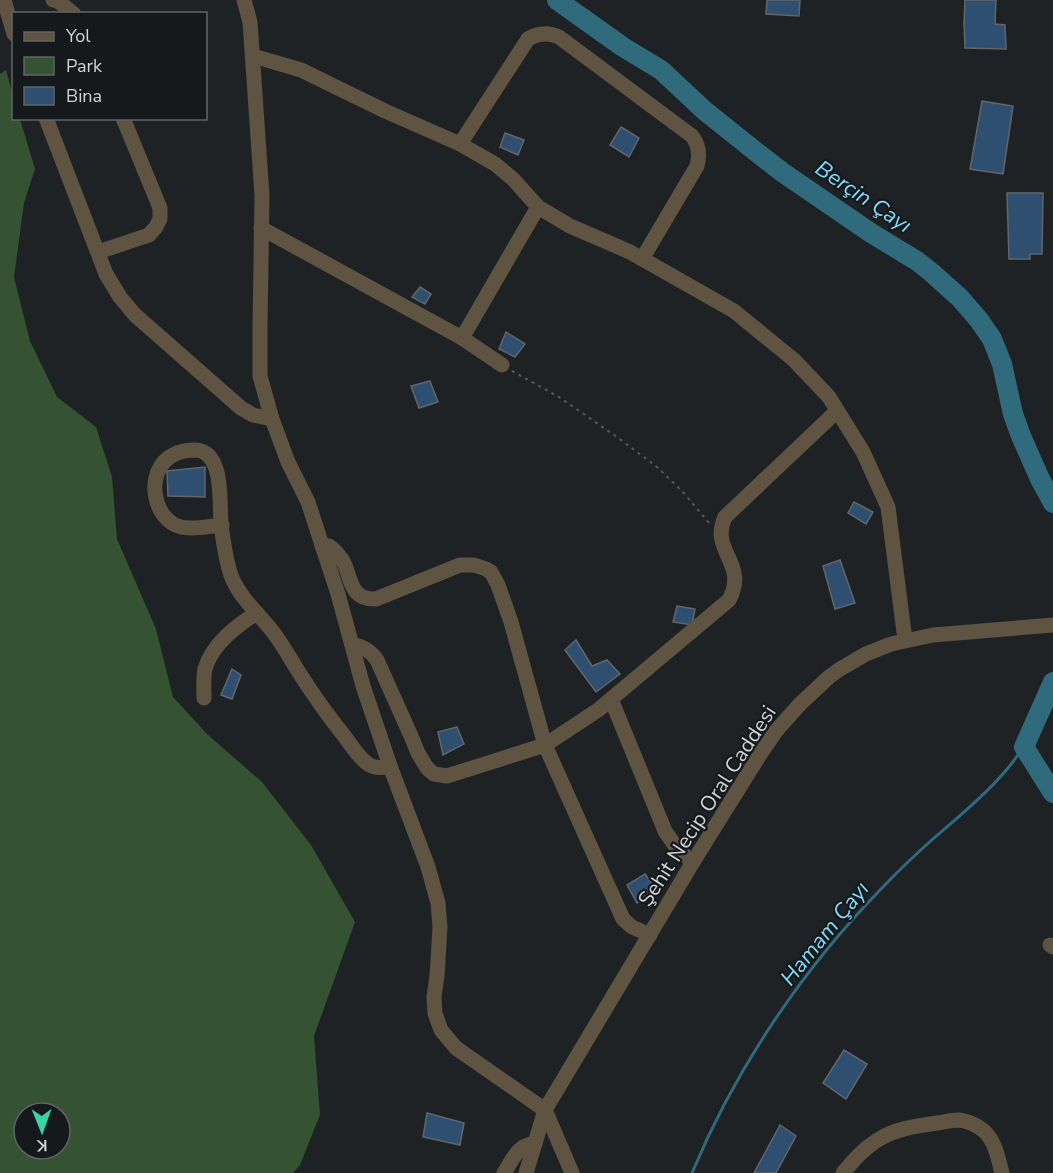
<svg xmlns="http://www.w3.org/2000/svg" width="1053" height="1173" font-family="'Nunito Sans',sans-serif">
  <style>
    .green { fill: #355232; fill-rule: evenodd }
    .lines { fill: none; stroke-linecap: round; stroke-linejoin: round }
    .stream { stroke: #306a7d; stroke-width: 3 }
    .river { stroke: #306a7d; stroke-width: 20 }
    .building { fill: #2e4f70; stroke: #626569; stroke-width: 1.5 }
    .path { stroke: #55585b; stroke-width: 2; stroke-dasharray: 3 4.5; stroke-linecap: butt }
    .minor { stroke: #5f5342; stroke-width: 15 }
    .labels { text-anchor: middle; stroke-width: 4.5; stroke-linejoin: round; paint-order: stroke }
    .street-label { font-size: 21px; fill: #d1d4d6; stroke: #16191c }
    .water-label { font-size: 22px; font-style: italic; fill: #80dbfa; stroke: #16191c }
  </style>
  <rect width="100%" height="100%" fill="#1f2225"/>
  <path class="green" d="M6 70 13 96 14 118 20 119 35 169 24 203 14 277 30 341 57 397 96 427 112 477 117 539 156 629 173 697 208 735 262 782 311 845 355 922 314 1036 320 1115 300 1165 293 1173H0V74ZM24 1113H60V1149H24Z"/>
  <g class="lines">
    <path class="stream" d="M692 1173C736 1068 802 970 881 889 898 871 916 854 934 838 957 818 981 799 1001 776 1010 767 1016 757 1024 747"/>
    <g class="river">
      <polyline points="557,0 623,47 661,70 705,111 755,151 782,172 871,233 917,261 931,272 960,298 979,320 992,339 1002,364 1013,414 1021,436 1040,479 1053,503"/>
      <polyline points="1053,682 1024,747 1053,793"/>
    </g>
  </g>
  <g class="building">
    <polygon points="767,0 800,0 799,16 766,14"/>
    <polygon points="965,0 996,0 995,24 1005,25 1006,49 965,48 964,23"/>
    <polygon points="982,101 1013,106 1003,174 970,169"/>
    <polygon points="621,127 639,138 629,157 610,145"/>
    <polygon points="505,133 524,140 518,155 500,147"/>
    <polygon points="1007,193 1043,193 1042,254 1030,254 1030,259 1009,259"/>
    <polygon points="420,287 431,294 425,304 412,297"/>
    <polygon points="506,332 525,344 515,357 499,349"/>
    <polygon points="430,381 438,402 419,408 411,386"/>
    <polygon points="205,467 205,497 168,496 167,471"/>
    <polygon points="854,502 873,512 866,524 848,513"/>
    <polygon points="840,560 855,603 835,609 823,566"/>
    <polygon points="677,606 695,609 692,625 673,622"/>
    <polygon points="576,640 592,666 607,660 620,674 596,692 565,650"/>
    <polygon points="232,669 241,675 232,699 221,695"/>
    <polygon points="457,727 464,744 443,755 438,732"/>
    <polygon points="645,874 656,890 637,903 627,885"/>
    <polygon points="844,1050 867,1064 846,1099 823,1083"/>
    <polygon points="427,1113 464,1123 460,1145 423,1137"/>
    <polygon points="780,1125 796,1136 776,1173 754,1173"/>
  </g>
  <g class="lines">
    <polyline class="path" points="512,371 559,397 617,437 657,467 682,491 710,524"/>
    <g class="minor">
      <polyline points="4,0 14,34"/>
      <polyline points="53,0 59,2 74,14"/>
      <polyline points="244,0 250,22 262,195 260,327 260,376 272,419 288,462 308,502 338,594 363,686 390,766 428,867 438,903 440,927 437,976 434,997 435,1013 441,1030 456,1048 545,1110 572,1173"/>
      <polyline points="253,56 301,70 385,111 460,144 495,164 513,179 538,207 570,226 630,252 734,311 794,360 829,397 863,452 888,507 905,640"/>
      <polyline points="46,118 106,274 120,297 135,315 241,408 253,415 272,419"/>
      <path d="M460 144 528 39C538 33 548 32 559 37L692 136C699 145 700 155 697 166L642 259"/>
      <polyline points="261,228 462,338 502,365"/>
      <polyline points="98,252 149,235 156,227 160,219 160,208 123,118"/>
      <polyline points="462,338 538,207"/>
      <path d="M222 525C209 526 193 530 181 527 152 520 144 470 173 455 180 451 188 450 195 450 225 451 219 504 221 524 223 540 226 563 232 578 241 599 259 614 273 632 283 645 291 660 300 674 314 696 329 717 345 737 352 746 359 758 368 764 375 769 383 768 390 766"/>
      <path d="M322 546H329C335 550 339 555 343 561 352 578 349 600 376 599L460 565H474L486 569 491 572 498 585 511 622 545 745 623 919 632 927 650 935"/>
      <path d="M352 644C363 647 370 650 377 660L411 736 418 753 427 768 434 774 447 776 545 745 598 710 729 600C749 563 709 551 725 517L837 411"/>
      <path d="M204 698C204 688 203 678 205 669 212 644 236 626 257 613"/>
      <polyline points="611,699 665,831 678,850 693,862"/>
      <polyline points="1050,945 1053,947"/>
      <path d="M504 1173C512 1161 518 1143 535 1144"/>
      <polyline points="526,1173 545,1110 693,862 761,753 776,731 800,704 829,677 840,669 866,654 891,644 933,635 1053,625"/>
      <path d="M843 1173C853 1161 862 1150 876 1141 894 1129 915 1126 937 1123 944 1122 952 1120 959 1120 969 1121 977 1125 984 1131 996 1142 998 1159 1002 1173"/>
    </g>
  </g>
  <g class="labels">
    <g class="street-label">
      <text transform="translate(707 806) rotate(-57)" y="7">Şehit Necip Oral Caddesi</text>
    </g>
    <g class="water-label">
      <text transform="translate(864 196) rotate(34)" y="8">Berçin Çayı</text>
      <text transform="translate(824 933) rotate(-51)" y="8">Hamam Çayı</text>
    </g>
  </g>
  <rect x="12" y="12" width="195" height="108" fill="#16191c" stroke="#616466" stroke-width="1.5"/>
  <rect x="24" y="32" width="30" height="9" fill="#5f5342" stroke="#616466" stroke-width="1.5"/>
  <text x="66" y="42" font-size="18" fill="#d1d4d6">Yol</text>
  <rect x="24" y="57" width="30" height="18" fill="#355232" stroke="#616466" stroke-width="1.5"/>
  <text x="66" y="72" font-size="18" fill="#d1d4d6">Park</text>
  <rect x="24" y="87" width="30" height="18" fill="#2e4f70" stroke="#616466" stroke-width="1.5"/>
  <text x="66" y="102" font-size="18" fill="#d1d4d6">Bina</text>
  <g transform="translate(42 1131) rotate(179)"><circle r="28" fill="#16191c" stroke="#616466" stroke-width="1.5"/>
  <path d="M0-4.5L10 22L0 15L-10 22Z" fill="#37d4a6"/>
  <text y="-9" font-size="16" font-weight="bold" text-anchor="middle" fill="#d1d4d6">K</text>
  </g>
</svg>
